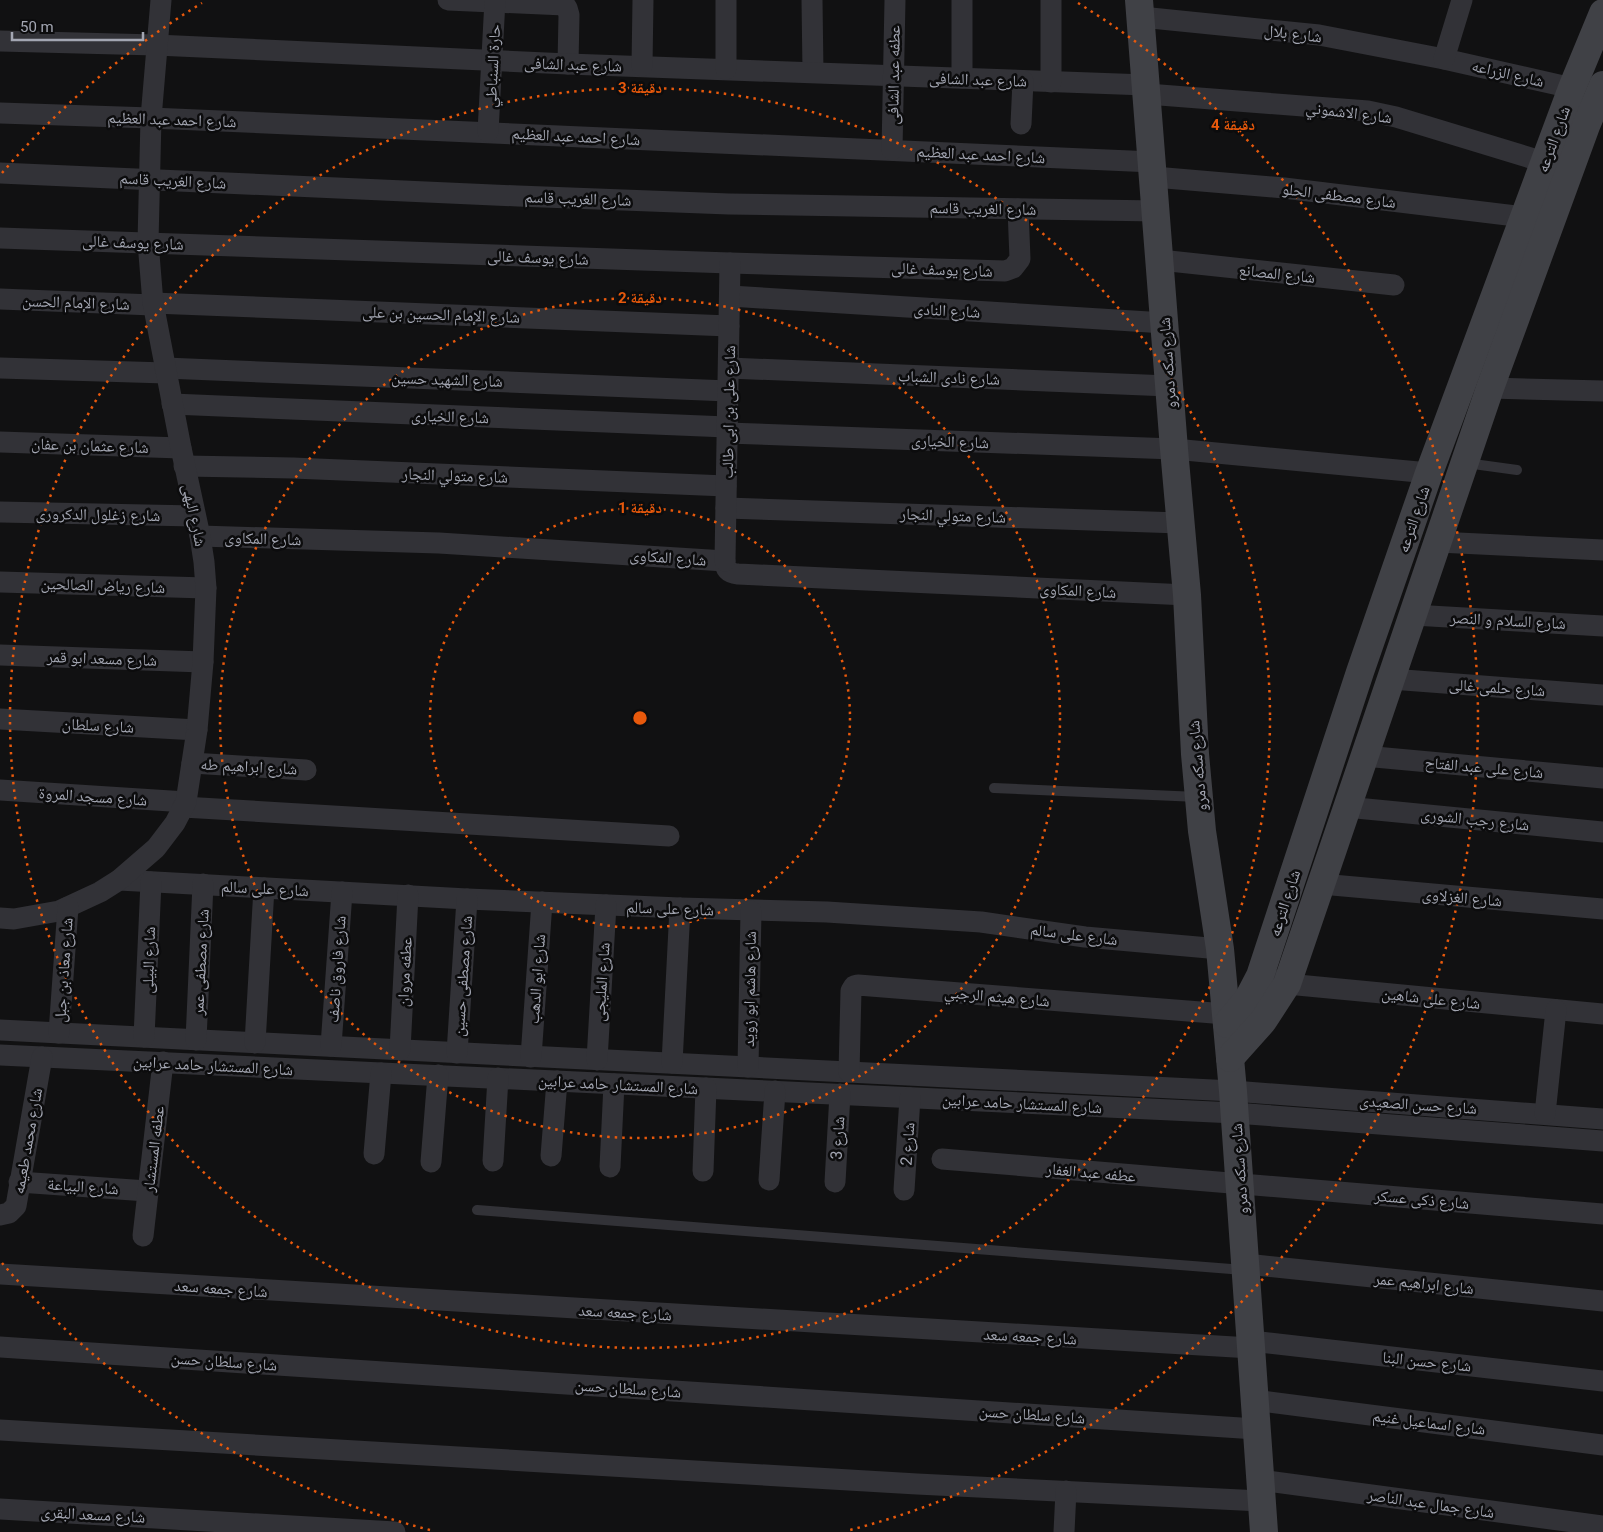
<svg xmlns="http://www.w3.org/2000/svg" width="1603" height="1532" font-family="Roboto,'Noto Naskh Arabic',sans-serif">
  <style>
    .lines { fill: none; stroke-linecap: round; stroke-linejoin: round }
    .service { stroke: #323237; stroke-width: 10 }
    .minor { stroke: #323237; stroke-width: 21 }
    .secondary { stroke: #404146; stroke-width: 28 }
    .ring { fill: none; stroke: #e8590c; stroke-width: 2.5; stroke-dasharray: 2.5 5 }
    .labels { text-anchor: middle; stroke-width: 5; stroke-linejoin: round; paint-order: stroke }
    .street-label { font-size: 16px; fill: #a3a6b2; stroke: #0c0c0d }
    .centre { fill: #e8590c; stroke: #0c0c0d; stroke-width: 2.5 }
    .ring-label { font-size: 15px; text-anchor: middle; font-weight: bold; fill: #e8590c; stroke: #0c0c0d; stroke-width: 5; stroke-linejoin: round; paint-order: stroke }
  </style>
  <rect width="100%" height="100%" fill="#111112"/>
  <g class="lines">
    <g class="service">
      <polyline points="1466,463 1517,470"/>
      <polyline points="994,788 1198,797"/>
      <polyline points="477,1210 1244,1270"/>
    </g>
    <g class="minor">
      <polyline points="448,0 565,5 567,8 569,15 568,64"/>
      <polyline points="812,0 813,72"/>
      <polyline points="1141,17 1319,35 1444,59 1572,88"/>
      <polyline points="0,41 156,45 568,64 1146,85"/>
      <polyline points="1444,59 1462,0"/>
      <polyline points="642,66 643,0"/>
      <polyline points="726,69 726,0"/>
      <polyline points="962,78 962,0"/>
      <polyline points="1051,82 1051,0"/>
      <polyline points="1147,94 1368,111 1396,117 1544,162"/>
      <polyline points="0,113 151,118 1153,162"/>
      <polyline points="1021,124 1023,81"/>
      <polyline points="488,132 495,0"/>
      <polyline points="892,150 895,0"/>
      <polyline points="0,173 518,196 729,204 1157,211"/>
      <polyline points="1154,177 1284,188 1524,217"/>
      <polyline points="0,238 730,263 1005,271 1013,268 1020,259 1018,209"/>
      <polyline points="1160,260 1394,285"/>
      <polyline points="730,296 1165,323"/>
      <polyline points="0,299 153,305"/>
      <polyline points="153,303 729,326"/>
      <polyline points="0,368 166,373"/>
      <polyline points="165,368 728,391"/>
      <polyline points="729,368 1169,386"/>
      <polyline points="1490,388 1603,391"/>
      <polyline points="172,404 727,427"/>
      <polyline points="727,433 1174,449 1429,473"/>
      <polyline points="0,442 181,448"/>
      <polyline points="184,466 293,468 726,486"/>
      <polyline points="726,508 1180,523"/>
      <polyline points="0,512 195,516"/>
      <path d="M200 536 439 543 725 561C725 570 729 573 738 574L1187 595"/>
      <polyline points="1438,542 1603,550"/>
      <polyline points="725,561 730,263"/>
      <polyline points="0,582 206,588"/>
      <polyline points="1413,615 1603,626"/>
      <polyline points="0,655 203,662"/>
      <polyline points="1391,679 1603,695"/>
      <polyline points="0,719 197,730"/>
      <polyline points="1364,756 1603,778"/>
      <polyline points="192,763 306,770"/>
      <polyline points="0,790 186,802"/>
      <polyline points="183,807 669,836"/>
      <polyline points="1346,807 1603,832"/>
      <polyline points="119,880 467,899 680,908 827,912 981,922 1085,937 1220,949"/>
      <polyline points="1321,884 1603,909"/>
      <polyline points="0,918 14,919 59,911 100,892 119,880 156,848 175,823 186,802 197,730 203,662 206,588 204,562 200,536 181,448 153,303 148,242 151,118 161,0"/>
      <polyline points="1273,980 1287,984 1603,1014"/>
      <polyline points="0,1030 1233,1091 1603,1119"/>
      <polyline points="59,1033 68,907"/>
      <polyline points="144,1037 151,882"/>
      <polyline points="196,1040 203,884"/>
      <polyline points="255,1043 264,888"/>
      <polyline points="331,1046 342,892"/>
      <polyline points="400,1050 408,895"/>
      <polyline points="457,1053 467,899"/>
      <polyline points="0,1055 1235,1113 1603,1141"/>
      <polyline points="531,1057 542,902"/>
      <polyline points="597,1060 606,905"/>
      <polyline points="672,1063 680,908"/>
      <polyline points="748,1067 751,911"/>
      <polyline points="849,1072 851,991 854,986 858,985 1226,1014"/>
      <polyline points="1545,1114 1556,1010"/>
      <polyline points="374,1154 381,1073"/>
      <polyline points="551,1156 557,1081"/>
      <polyline points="942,1159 1603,1214"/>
      <polyline points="493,1161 498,1078"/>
      <polyline points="431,1162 438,1075"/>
      <polyline points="610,1167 614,1084"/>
      <polyline points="703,1171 706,1088"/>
      <polyline points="769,1180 775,1091"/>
      <polyline points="19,1182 147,1191"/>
      <polyline points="835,1182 840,1094"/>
      <polyline points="904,1190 910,1098"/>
      <polyline points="0,1215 9,1213 16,1206 42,1057"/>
      <polyline points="143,1236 163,1062"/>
      <polyline points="1246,1264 1603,1301"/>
      <polyline points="0,1274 1251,1348"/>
      <polyline points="1251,1341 1603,1381"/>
      <polyline points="0,1347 1256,1429"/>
      <polyline points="1254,1400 1603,1445"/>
      <polyline points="0,1430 917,1484 1261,1501"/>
      <polyline points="1260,1480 1603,1526"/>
      <polyline points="0,1509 395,1532"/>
      <polyline points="1064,1532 1066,1491"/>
    </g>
    <g class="secondary">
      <polyline points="1139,0 1174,449 1187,595 1195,754 1202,831 1220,949 1233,1091 1264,1532"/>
      <polyline points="1227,1024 1248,999 1260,976 1360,672 1429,473 1572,88 1603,13"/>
      <polyline points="1230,1058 1263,1021 1287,984 1490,388 1586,126 1603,85"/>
    </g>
  </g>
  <g class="ring">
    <circle cx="640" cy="718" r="210"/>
    <circle cx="640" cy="718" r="420"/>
    <circle cx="640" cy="718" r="630"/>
    <path d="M430 1530A839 839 0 0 1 2 1263M2 173A839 839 0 0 1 202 3M1078 3A839 839 0 0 1 850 1530"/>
  </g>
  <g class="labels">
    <g class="street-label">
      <text transform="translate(1293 33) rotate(7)" y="6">شارع بلال</text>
      <text transform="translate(573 64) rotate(2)" y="6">شارع عبد الشافى</text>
      <text transform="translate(492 66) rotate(-87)" y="6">حارة السنباطي</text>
      <text transform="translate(1508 73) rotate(13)" y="6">شارع الزراعه</text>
      <text transform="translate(893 75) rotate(-89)" y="6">عطفه عبد الشافى</text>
      <text transform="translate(978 79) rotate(2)" y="6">شارع عبد الشافى</text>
      <text transform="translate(1349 112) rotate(7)" y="6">شارع الاشموني</text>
      <text transform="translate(172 119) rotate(2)" y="6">شارع احمد عبد العظيم</text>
      <text transform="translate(576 136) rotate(3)" y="6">شارع احمد عبد العظيم</text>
      <text transform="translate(1553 139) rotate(-70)" y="6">شارع الترعه</text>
      <text transform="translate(981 154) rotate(3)" y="6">شارع احمد عبد العظيم</text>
      <text transform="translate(173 180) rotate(3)" y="6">شارع الغريب قاسم</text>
      <text transform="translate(1339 195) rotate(7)" y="6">شارع مصطفى الحلو</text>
      <text transform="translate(578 198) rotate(2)" y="6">شارع الغريب قاسم</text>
      <text transform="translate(983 208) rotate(1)" y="6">شارع الغريب قاسم</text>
      <text transform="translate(133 242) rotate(2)" y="6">شارع يوسف غالى</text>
      <text transform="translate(538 257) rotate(2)" y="6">شارع يوسف غالى</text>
      <text transform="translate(942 269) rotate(2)" y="6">شارع يوسف غالى</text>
      <text transform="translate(1277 273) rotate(6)" y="6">شارع المصانع</text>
      <text transform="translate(76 302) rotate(2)" y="6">شارع الإمام الحسن</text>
      <text transform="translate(947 310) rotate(3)" y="6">شارع النادى</text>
      <text transform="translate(441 314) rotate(2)" y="6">شارع الإمام الحسين بن على</text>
      <text transform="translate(1167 363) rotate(-94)" y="6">شارع سكه دمرو</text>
      <text transform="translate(949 377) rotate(2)" y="6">شارع نادى الشباب</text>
      <text transform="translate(447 379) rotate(2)" y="6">شارع الشهيد حسين</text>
      <text transform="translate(728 412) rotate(-89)" y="6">شارع على بن ابى طالب</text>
      <text transform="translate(450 416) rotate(2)" y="6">شارع الخيارى</text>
      <text transform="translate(950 441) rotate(2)" y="6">شارع الخيارى</text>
      <text transform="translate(90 445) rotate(2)" y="6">شارع عثمان بن عفان</text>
      <text transform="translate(455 475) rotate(2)" y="6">شارع متولي النجار</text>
      <text transform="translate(98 514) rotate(1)" y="6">شارع زغلول الدكرورى</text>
      <text transform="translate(195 515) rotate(78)" y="6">شارع البهى</text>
      <text transform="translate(953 515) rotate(2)" y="6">شارع متولي النجار</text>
      <text transform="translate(1413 519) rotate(-71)" y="6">شارع الترعه</text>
      <text transform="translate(263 538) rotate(2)" y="6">شارع المكاوى</text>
      <text transform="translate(668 557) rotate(4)" y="6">شارع المكاوى</text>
      <text transform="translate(103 585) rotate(2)" y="6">شارع رياض الصالحين</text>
      <text transform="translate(1078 590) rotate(3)" y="6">شارع المكاوى</text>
      <text transform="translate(1508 620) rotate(3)" y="6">شارع السلام و النصر</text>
      <text transform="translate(102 658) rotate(2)" y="6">شارع مسعد ابو قمر</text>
      <text transform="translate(1497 687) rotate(4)" y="6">شارع حلمى غالى</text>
      <text transform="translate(98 725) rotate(3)" y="6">شارع سلطان</text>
      <text transform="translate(249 766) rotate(3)" y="6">شارع ابراهيم طه</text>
      <text transform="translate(1197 766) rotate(-95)" y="6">شارع سكه دمرو</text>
      <text transform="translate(1484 767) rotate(5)" y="6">شارع على عبد الفتاح</text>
      <text transform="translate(93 796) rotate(4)" y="6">شارع مسجد المروة</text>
      <text transform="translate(1475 819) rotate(6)" y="6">شارع رجب الشورى</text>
      <text transform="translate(265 888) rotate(3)" y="6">شارع على سالم</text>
      <text transform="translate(1462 897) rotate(5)" y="6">شارع الغزلاوى</text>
      <text transform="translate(1284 903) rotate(-72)" y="6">شارع الترعه</text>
      <text transform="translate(670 908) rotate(2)" y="6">شارع على سالم</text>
      <text transform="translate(1074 934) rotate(7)" y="6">شارع على سالم</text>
      <text transform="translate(148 960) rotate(-88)" y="6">شارع البيلى</text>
      <text transform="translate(200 962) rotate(-87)" y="6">شارع مصطفى عمر</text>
      <text transform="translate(336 969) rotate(-86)" y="6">شارع فاروق ناصف</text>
      <text transform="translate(63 970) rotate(-86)" y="6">شارع معاذ بن جبل</text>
      <text transform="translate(404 972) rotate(-87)" y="6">عطفه مروان</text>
      <text transform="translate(462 976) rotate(-86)" y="6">شارع مصطفى حسين</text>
      <text transform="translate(536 979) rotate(-86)" y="6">شارع ابو الدهب</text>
      <text transform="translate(601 982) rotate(-86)" y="6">شارع المليجى</text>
      <text transform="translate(749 989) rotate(-89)" y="6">شارع هاشم ابو زويد</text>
      <text transform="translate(997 996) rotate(5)" y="6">شارع هيثم الرجبي</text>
      <text transform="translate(1431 998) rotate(6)" y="6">شارع على شاهين</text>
      <text transform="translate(213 1065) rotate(3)" y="6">شارع المستشار حامد عرابين</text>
      <text transform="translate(618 1084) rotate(3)" y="6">شارع المستشار حامد عرابين</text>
      <text transform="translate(1022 1103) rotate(3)" y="6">شارع المستشار حامد عرابين</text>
      <text transform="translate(1418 1104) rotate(4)" y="6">شارع حسن الصعيدى</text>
      <text transform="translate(837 1138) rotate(-86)" y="6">شارع 3</text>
      <text transform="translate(27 1141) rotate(-80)" y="6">شارع محمد طعيمه</text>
      <text transform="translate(907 1144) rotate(-86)" y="6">شارع 2</text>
      <text transform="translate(153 1149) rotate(-83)" y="6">عطفه المستشار</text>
      <text transform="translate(1239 1169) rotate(-94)" y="6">شارع سكه دمرو</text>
      <text transform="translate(1091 1172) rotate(5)" y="6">عطفه عبد الغفار</text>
      <text transform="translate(83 1186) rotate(4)" y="6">شارع البياعة</text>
      <text transform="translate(1422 1199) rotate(5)" y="6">شارع ذكى عسكر</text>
      <text transform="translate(1424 1283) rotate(6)" y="6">شارع ابراهيم عمر</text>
      <text transform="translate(221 1288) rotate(4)" y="6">شارع جمعه سعد</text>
      <text transform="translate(625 1312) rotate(3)" y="6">شارع جمعه سعد</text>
      <text transform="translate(1030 1336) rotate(3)" y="6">شارع جمعه سعد</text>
      <text transform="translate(224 1361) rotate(4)" y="6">شارع سلطان حسن</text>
      <text transform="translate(1427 1361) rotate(6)" y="6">شارع حسن البنا</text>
      <text transform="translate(628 1388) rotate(4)" y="6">شارع سلطان حسن</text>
      <text transform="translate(1032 1414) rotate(4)" y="6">شارع سلطان حسن</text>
      <text transform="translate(1429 1422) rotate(7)" y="6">شارع اسماعيل غنيم</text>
      <text transform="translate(1431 1503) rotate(8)" y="6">شارع جمال عبد الناصر</text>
      <text transform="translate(93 1514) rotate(3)" y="6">شارع مسعد البقرى</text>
    </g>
  </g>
  <circle cx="640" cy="718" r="8" class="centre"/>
  <g class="ring-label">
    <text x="640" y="93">3 دقيقة</text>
    <text x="1233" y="130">4 دقيقة</text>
    <text x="640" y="303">2 دقيقة</text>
    <text x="640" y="513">1 دقيقة</text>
  </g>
  <path d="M12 32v8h131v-8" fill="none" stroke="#a3a6b2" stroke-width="2.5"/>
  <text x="20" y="32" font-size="15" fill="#a3a6b2" stroke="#0c0c0d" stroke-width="4" paint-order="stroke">50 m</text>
</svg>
